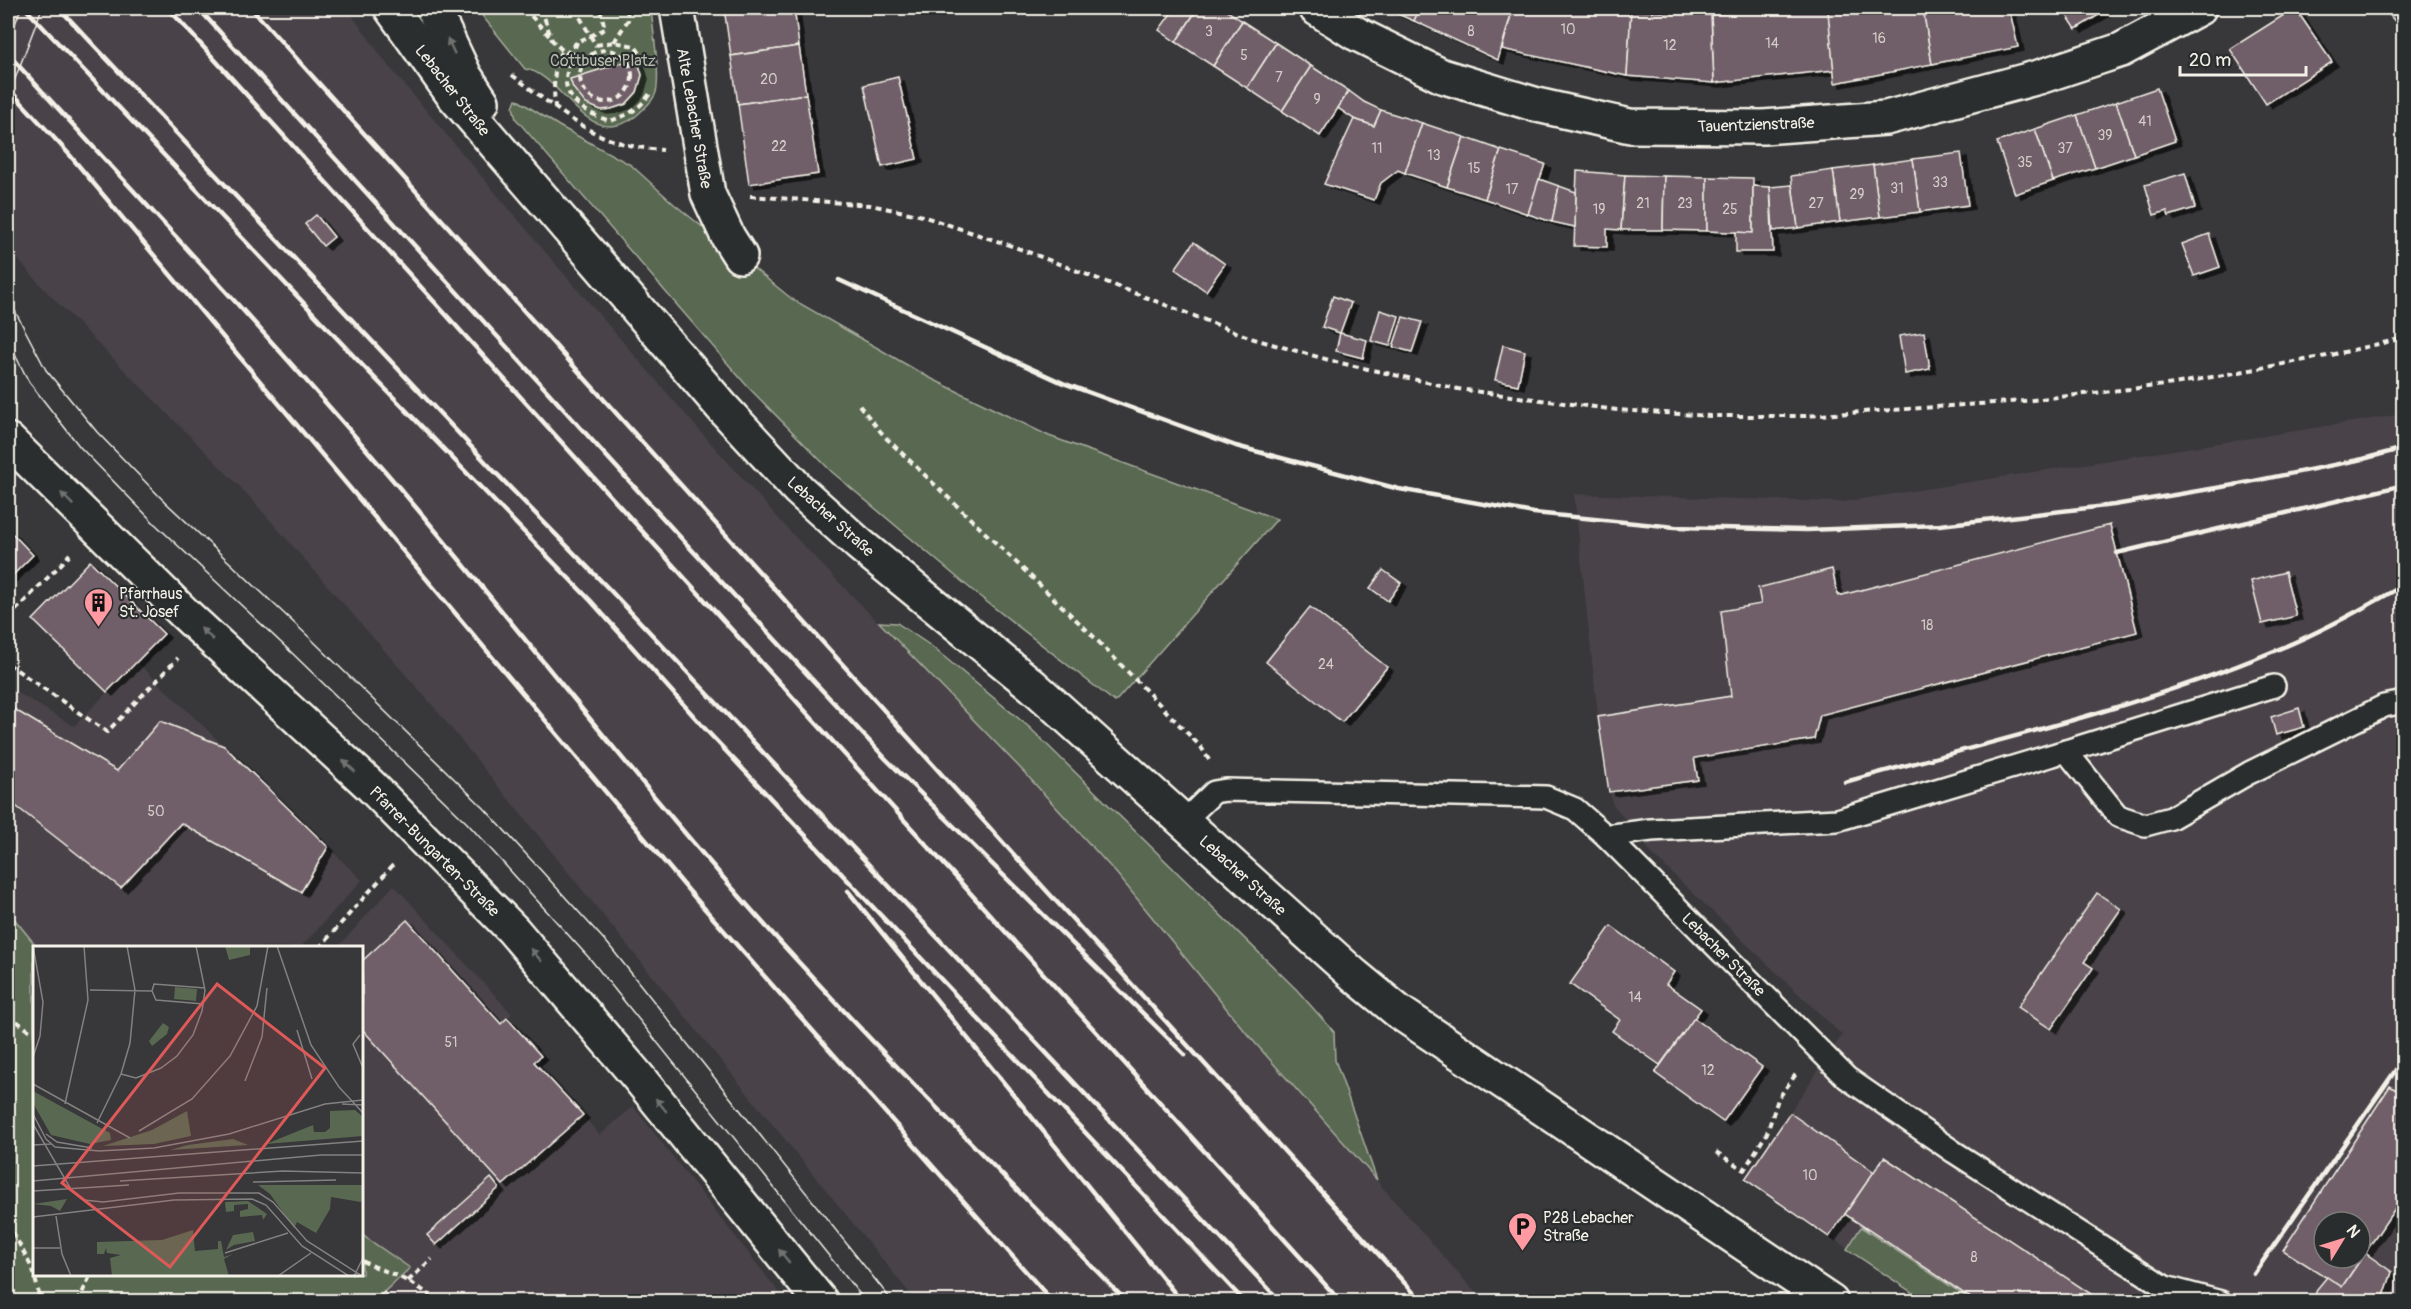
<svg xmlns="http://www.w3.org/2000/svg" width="2411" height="1309" font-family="Pangolin,sans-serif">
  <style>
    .built { fill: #484348; fill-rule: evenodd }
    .green { fill: #596851; stroke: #a6ac9c; stroke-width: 1.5 }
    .building { fill: #6f5e68; stroke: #f4f1e8; stroke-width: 1.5; fill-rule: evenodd; filter: url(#shadow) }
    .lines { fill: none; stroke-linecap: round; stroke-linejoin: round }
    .lane-casing { stroke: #f4f1e8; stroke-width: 26 }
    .street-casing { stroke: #f4f1e8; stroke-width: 38 }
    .primary-casing { stroke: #f4f1e8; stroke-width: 38 }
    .path { stroke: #f4f1e8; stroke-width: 4; stroke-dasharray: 6 4.5; stroke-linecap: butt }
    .lane { stroke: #2a2d2e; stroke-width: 21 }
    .street { stroke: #2a2d2e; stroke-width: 33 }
    .primary { stroke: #2a2d2e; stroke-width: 33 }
    .tram { stroke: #f4f1e8; stroke-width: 1.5 }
    .rail { stroke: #f4f1e8; stroke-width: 4.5 }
    .oneway { fill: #71726f }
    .labels { text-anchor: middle; stroke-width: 4.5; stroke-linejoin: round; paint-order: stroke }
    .number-label { font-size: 14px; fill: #d3ccc8 }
    .park-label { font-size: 16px; fill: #b6baac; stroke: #2a2d2e }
    .street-label { font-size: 16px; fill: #f4f1e8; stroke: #2a2d2e }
    .poi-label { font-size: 16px; fill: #f4f1e8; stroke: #2a2d2e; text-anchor: start }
    .inset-road { fill: none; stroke: #838180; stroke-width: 1.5 }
    .view { fill: #de5a58; fill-opacity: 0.15; stroke: #de5a58; stroke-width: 3 }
    .inset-edge { fill: none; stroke: #f4f1e8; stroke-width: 3 }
  </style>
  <defs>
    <filter id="shadow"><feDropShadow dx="6" dy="4" stdDeviation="0" flood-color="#0009"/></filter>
  </defs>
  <rect width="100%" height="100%" fill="#38373a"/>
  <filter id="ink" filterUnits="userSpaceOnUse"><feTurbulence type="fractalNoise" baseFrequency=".0167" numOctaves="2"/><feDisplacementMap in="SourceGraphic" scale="12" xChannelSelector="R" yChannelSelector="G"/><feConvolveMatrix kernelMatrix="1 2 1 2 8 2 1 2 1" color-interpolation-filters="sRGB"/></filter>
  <g filter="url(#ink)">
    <g class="built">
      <polygon points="8,8 347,8 387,64 559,268 701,432 796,538 1023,771 1117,874 1248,1035 1483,1301 916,1301 433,706 247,494 45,290 8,248"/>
      <path d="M2403 414V1301H1925L1745 1179 1842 1035 1653 855 1612 803 1598 717 1574 494 1842 502ZM2324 1222H2360V1258H2324Z"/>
      <polygon points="137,662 362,880 301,947 37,947 8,911 8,687 74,726"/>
      <polygon points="394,885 512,1014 507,1018 541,1056 535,1062 600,1135 633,1106 786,1301 374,1301 410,1268 362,1235 362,948 337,948"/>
    </g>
    <g class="green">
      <path d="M476 8H651C652 26 662 80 655 95 651 103 643 110 636 116 587 154 562 73 525 69Z"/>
      <polygon points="516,99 559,126 631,165 674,204 792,299 928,377 1049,436 1277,519 1115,702 978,595 832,472 748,387 516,119 513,107"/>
      <polygon points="879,622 897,623 931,646 1029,727 1297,990 1334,1032 1335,1060 1377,1180 1248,1035 1117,874 1023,771"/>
      <polygon points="8,911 37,947 34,948 34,1274 362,1274 362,1235 410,1268 374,1301 8,1301"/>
      <polygon points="1861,1227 1973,1301 1925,1301 1847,1249"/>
    </g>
    <g class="building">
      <polygon points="724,8 794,8 799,46 731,56"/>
      <polygon points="1175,8 1198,8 1176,42 1159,30"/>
      <polygon points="1198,8 1223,8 1242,21 1213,66 1176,42"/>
      <polygon points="1384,8 1420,8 1414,21"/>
      <polygon points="1420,8 1513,8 1498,60 1414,21"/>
      <polygon points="1513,8 1621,8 1631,10 1627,76 1502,49"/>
      <polygon points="1782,8 1828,8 1834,70 1714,83 1711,15"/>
      <polygon points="1854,8 1923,8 1932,64 1835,83 1828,12"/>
      <polygon points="1923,8 2009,8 2018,47 1932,64"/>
      <polygon points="2062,8 2110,8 2076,29"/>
      <polygon points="2295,8 2332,62 2266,104 2230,49"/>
      <polygon points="2383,8 2404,8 2404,28 2402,29"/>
      <polygon points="1631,10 1711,15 1714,83 1627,76"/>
      <polygon points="1242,21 1276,43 1247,88 1213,66"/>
      <polygon points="1276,43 1311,66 1282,111 1247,88"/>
      <polygon points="799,46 806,94 738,104 731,56"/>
      <polygon points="637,58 642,75 637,92 626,104 611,109 601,110 586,104 573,88 570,79"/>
      <polygon points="1311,66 1349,91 1320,136 1282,111"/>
      <polygon points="898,77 917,159 882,167 864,85"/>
      <polygon points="2157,88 2175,141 2134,155 2116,102"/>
      <polygon points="1349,91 1364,102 1381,110 1374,126 1354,119 1338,108"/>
      <polygon points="806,94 818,174 749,184 738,104"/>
      <polygon points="2116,102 2134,155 2095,168 2077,115"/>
      <polygon points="1381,110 1422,123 1405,173 1398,170 1381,183 1374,200 1324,184 1354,119 1374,126"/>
      <polygon points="2077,115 2095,168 2053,181 2035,129"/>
      <polygon points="1422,123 1464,137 1447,187 1405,173"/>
      <polygon points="2035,129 2053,181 2015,194 1997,142"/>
      <polygon points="1464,137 1501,150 1485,199 1447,187"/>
      <polygon points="1501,150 1545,164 1528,214 1485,199"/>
      <polygon points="1961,153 1968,205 1920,212 1913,159"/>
      <polygon points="1913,159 1920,212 1880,217 1873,165"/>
      <polygon points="1873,165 1880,217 1840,222 1833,170"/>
      <polygon points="1833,170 1840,222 1798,228 1791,176"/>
      <polygon points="1577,171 1625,175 1621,230 1607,229 1607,247 1574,246"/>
      <polygon points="2185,173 2195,208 2169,216 2167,211 2154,215 2145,185"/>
      <polygon points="1625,175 1664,176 1663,230 1621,230"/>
      <polygon points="1664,176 1707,177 1707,231 1663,230"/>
      <polygon points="1707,177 1753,178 1753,233 1707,231"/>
      <polygon points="1539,179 1559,186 1552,222 1528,214"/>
      <polygon points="1792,185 1798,228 1773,231 1770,187"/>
      <polygon points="1559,186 1576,192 1575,227 1552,222"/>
      <polygon points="1753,186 1770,187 1773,252 1736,252 1736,232 1753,233"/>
      <polygon points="316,215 334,237 323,246 305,224"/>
      <polygon points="2209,234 2220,267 2194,276 2182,244"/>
      <polygon points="1194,242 1225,264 1206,291 1175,269"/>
      <polygon points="1333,296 1351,303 1340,333 1322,327"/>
      <polygon points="1380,310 1399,316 1390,346 1371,341"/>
      <polygon points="1403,317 1422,322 1412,352 1393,347"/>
      <polygon points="1924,332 1930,369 1905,374 1899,336"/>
      <polygon points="1340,333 1367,340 1363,358 1336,351"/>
      <polygon points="1503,345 1525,351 1518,385 1495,380"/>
      <polygon points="2110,525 2137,632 1820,715 1814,739 1694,758 1698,780 1609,792 1598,717 1731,696 1721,611 1761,604 1758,588 1832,569 1838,596"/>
      <polygon points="8,529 33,555 8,580"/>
      <polygon points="90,561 164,634 107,692 33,620"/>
      <polygon points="1383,570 1401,583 1388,601 1370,588"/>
      <polygon points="2285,572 2296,616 2262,624 2251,581"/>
      <polygon points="1310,607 1387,667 1342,722 1266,662"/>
      <polygon points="12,708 117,771 160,721 224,746 328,847 301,892 181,823 121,888 8,800 8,712"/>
      <polygon points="2299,708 2304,727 2276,735 2271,717"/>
      <polygon points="2097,893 2121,909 2084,962 2093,968 2051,1029 2018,1007"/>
      <polygon points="407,920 501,1024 507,1018 541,1056 534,1062 583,1115 503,1185 362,1029 362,961"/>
      <polygon points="1611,926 1674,972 1666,984 1701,1009 1660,1065 1612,1031 1620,1020 1570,984"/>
      <polygon points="1694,1018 1762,1067 1723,1122 1655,1073"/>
      <path d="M2390 1086 2404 1095V1195L2342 1287 2283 1250ZM2324 1222H2360V1258H2324Z"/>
      <polygon points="1790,1113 1874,1172 1829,1237 1745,1179"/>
      <polygon points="1884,1157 2103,1302 1977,1302 1845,1214"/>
      <polygon points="491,1178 499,1188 436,1245 427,1235"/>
      <polygon points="2365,1253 2392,1272 2382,1302 2313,1302 2317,1289 2327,1277 2342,1287"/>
      <polygon points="384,1292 393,1302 374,1302"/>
    </g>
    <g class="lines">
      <defs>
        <g id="lane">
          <polyline points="2066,751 2118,816 2145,825 2171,818 2249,773 2384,706 2404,702"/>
          <polyline points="1184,821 1214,792 1226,790 1546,797 1575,809 1606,836 1847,1078 1954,1152 2165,1287 2221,1302"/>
          <polyline points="1606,836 1651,830 1837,820 2066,751 2274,686"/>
        </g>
        <g id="street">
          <polyline points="677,8 708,194 728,237 740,256"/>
          <polyline points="1316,8 1355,33 1442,76 1537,105 1630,126 1763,127 1886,118 2039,77 2121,50 2199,8"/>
          <polyline points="8,440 184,613 370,785 513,930 638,1077 821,1302"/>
        </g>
        <g id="primary">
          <polyline points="391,8 453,95 722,407 799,490 859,544 1033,686 1354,975 1399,1012 1831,1302"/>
          <polyline points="433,8 465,76 482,102"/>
        </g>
      </defs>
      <use href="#lane" class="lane-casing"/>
      <use href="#street" class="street-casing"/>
      <use href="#primary" class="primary-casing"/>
      <g class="path">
        <polyline points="524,8 551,38"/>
        <polyline points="541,8 552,40 566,54 577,42 605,29 600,8"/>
        <polyline points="575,8 596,46"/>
        <path d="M577 42C573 54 565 71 566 83 568 104 593 116 610 121 629 115 640 109 651 92"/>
        <polyline points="614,42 628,20 627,8"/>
        <polyline points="596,45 614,42 635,46 646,62"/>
        <circle cx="606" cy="76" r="26"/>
        <path d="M512 75C564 113 594 146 663 150"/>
        <path d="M555 109C554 89 552 68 562 50"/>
        <polyline points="750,196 870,205 919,215 1015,247 1254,339 1336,362 1458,389 1617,410 1711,416 1805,416 2023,401 2174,384 2327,356 2404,338"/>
        <polyline points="859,405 885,437 1091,634 1201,747 1209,760"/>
        <polyline points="8,618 69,556 67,554"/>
        <polyline points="8,664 107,732 178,658"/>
        <polyline points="319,948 394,864"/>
        <polyline points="8,1015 34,1034"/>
        <polyline points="1716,1152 1744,1170 1767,1133 1778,1099 1796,1074"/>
        <polyline points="8,1223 33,1270 41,1302"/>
        <path d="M362 1261C388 1273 416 1281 437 1302"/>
        <polyline points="408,1281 432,1259"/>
        <polyline points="78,1302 91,1274"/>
      </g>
      <use href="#lane" class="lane"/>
      <use href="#street" class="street"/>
      <use href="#primary" class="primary"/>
      <g class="tram">
        <polyline points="8,43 21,8"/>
        <polyline points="8,97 42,8"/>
        <polyline points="8,289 14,309 46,370 97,432 162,499 309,637 484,808 608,944 893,1302"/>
        <polyline points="8,341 29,382 80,447 155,524 292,653 467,823 591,960 866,1302"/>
      </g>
      <g class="rail">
        <polyline points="25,8 366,369 591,601 708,732 1245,1302"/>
        <polyline points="59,8 495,472 609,589 1281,1302"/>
        <polyline points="168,8 1341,1302"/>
        <polyline points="198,8 692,550 886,759 1185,1055"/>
        <polyline points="251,8 1045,889 1422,1302"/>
        <path d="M8 54C146 205 287 354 419 511 540 655 655 804 782 944 893 1066 1011 1183 1127 1302"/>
        <polyline points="8,88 68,153 689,891 1053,1302"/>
        <polyline points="839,280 1063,383 1236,446 1399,489 1534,513 1675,527 1807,530 1940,525 2114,505 2234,485 2363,459 2404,448"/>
        <polyline points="2117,553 2404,485"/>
        <path d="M1845 782C1989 742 2136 709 2274 651 2319 633 2362 609 2404 585"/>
        <polyline points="848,891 1182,1302"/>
        <polyline points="2254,1274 2404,1058"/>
      </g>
    </g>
    <defs><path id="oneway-solid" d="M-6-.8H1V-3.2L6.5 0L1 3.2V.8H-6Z" transform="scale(1.5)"/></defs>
    <g class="oneway">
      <use href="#oneway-solid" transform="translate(451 46) rotate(-115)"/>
      <use href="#oneway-solid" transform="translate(67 499) rotate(-135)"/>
      <use href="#oneway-solid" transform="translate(207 634) rotate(-137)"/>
      <use href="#oneway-solid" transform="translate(349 766) rotate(-138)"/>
      <use href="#oneway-solid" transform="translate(536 955) rotate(-131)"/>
      <use href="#oneway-solid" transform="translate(661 1105) rotate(-129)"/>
      <use href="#oneway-solid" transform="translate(784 1256) rotate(-129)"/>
    </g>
  </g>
  <defs>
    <symbol id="building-pin" viewBox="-11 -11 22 30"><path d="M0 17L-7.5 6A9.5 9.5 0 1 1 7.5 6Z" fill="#ff9aa2" stroke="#2a2d2e"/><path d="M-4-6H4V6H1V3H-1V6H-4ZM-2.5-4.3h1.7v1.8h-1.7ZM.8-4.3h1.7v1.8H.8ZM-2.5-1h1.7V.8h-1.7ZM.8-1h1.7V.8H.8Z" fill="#111"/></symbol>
    <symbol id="parking-pin" viewBox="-11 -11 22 30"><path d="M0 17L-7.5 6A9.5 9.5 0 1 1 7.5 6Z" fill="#ff9aa2" stroke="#2a2d2e"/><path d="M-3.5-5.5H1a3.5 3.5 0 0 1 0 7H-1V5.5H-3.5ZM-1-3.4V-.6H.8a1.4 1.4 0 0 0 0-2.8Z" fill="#111"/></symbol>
  </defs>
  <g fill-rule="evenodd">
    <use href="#building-pin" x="82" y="586" width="33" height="45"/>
    <use href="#parking-pin" x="1506" y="1210" width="33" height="45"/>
  </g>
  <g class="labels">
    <g class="number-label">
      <text x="1568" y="34">10</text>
      <text x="1209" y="36">3</text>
      <text x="1471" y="36">8</text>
      <text x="1879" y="43">16</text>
      <text x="1772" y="48">14</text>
      <text x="1670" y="50">12</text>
      <text x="1244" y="60">5</text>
      <text x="1279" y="82">7</text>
      <text x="769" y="84">20</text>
      <text x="1317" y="104">9</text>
      <text x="2145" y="126">41</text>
      <text x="2105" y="140">39</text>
      <text x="779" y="151">22</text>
      <text x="1377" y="153">11</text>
      <text x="2065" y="153">37</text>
      <text x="1434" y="160">13</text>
      <text x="2025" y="167">35</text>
      <text x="1474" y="173">15</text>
      <text x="1940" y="187">33</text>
      <text x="1897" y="193">31</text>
      <text x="1512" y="194">17</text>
      <text x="1857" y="199">29</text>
      <text x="1643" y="208">21</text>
      <text x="1685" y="208">23</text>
      <text x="1816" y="208">27</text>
      <text x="1599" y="214">19</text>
      <text x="1730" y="214">25</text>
      <text x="1927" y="630">18</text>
      <text x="1326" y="669">24</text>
      <text x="156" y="816">50</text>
      <text x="1635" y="1002">14</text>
      <text x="451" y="1047">51</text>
      <text x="1708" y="1075">12</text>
      <text x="1810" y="1180">10</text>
      <text x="1974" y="1262">8</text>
    </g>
    <g class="park-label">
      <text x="603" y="66">Cottbuser Platz</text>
    </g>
    <g class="street-label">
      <text transform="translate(453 90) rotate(52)" y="6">Lebacher Straße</text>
      <text transform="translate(695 118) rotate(80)" y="6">Alte Lebacher Straße</text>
      <text transform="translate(1756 124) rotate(-2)" y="6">Tauentzienstraße</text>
      <text transform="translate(831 516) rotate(42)" y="6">Lebacher Straße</text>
      <text transform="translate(435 851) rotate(45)" y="6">Pfarrer-Bungarten-Straße</text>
      <text transform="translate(1243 875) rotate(42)" y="6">Lebacher Straße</text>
      <text transform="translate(1724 954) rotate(45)" y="6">Lebacher Straße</text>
    </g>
    <g class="poi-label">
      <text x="119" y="599">Pfarrhaus<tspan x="119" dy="18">St. Josef</tspan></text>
      <text x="1543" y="1223">P28 Lebacher<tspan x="1543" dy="18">Straße</tspan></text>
    </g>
  </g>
  <g transform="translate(33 946)">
    <rect width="330" height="330" fill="#38373a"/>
    <path d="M192 0H217V9L196 14ZM142 41 164 43 163 55 141 53ZM130 77 136 81 134 88 119 100 116 95ZM0 145 77 187 78 194 57 198 18 189 0 157ZM322 164 330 171V190L233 198 280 179 281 186H292L297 182V165ZM154 165 158 190 121 198 70 200 119 184ZM200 193 215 199 137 204 155 199ZM225 239H330V252L328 256 298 251 297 263 283 287 264 276 261 282 237 248ZM34 253 27 265 18 260 0 258ZM215 255 234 268 230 274 229 269 207 271V265L215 263V258L201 259V265L193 266 192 256ZM160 284 162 305 185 303V295H188L191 311 200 308 191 313 196 330H79L77 312 88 309 74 307 73 302 71 308H64V296L129 294ZM220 286 222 295 201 299 193 304 200 289Z" fill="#596851"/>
    <path class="inset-road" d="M244 0 278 99 306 141 330 167M57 44 119 45M171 58 123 54 119 45 121 38 172 42M264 84 279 133M327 89 320 98 330 122M0 111 7 90 10 56 0 0M88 128 103 132 128 122 144 110 160 89 169 65 172 44 163 0M212 135 229 91 234 42M0 138 97 192M32 158 55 54 51 0M309 158 330 159M0 168 13 193 22 201 66 205 121 202 196 188 292 158 330 154M64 177 88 128 97 97 102 44 94 0M0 178 39 245 51 254 70 256 146 247H226L240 256 274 295 329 330M106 185 159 153 197 110 224 60 235 0M13 188 24 196 59 202M0 199 18 198M0 220 330 195M0 235 288 209H330M87 235 250 225 330 227M220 236 303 234M0 245 96 239M23 270 29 308 38 330M0 271 141 254 219 253 233 259 269 300 316 330M0 302H27M192 307 255 287M245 330 278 307M321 330 330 312"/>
    <path class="view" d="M184 38 292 122 137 321 29 237Z"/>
    <rect width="330" height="330" class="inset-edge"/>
  </g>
  <rect width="2411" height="1309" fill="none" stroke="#2a2d2e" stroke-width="30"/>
  <rect x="15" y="15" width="2381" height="1279" fill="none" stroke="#f4f1e8" stroke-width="2" filter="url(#ink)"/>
  <g transform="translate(2342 1240) rotate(52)"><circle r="28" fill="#2a2d2e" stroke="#7b7b78" stroke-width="1.5"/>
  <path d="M0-4.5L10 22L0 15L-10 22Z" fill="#ff9aa2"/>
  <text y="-9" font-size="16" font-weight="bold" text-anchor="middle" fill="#f4f1e8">N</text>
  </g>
  <path d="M2180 66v9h126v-9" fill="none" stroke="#f4f1e8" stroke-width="3"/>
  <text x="2189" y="66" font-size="18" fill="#f4f1e8" stroke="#2a2d2e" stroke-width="4.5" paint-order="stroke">20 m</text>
</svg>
